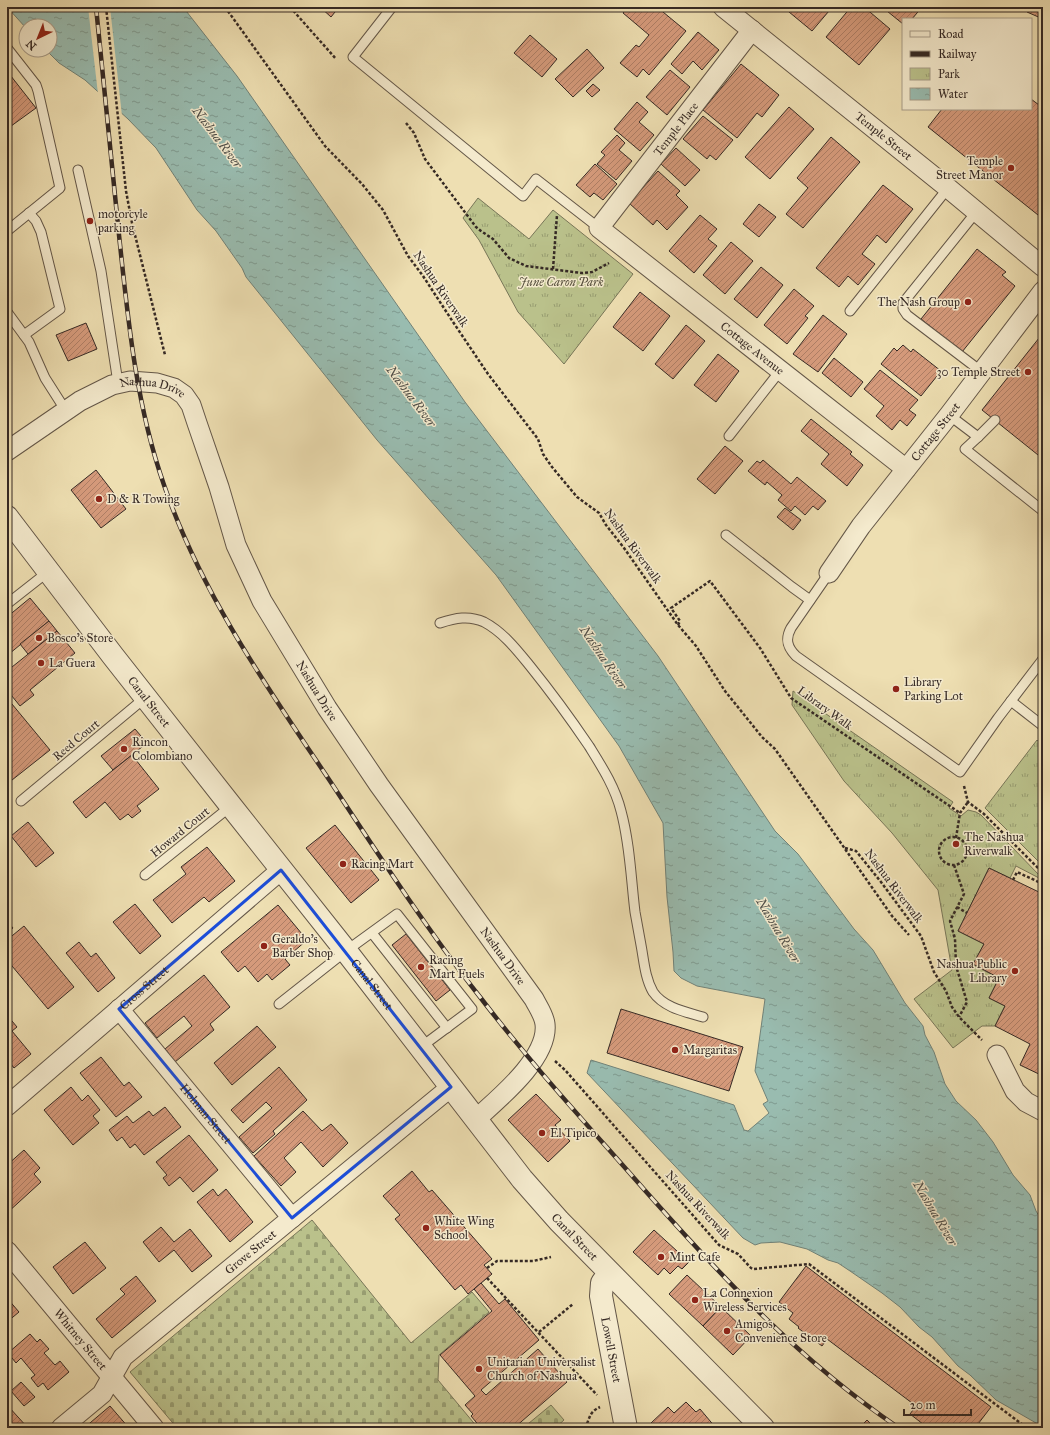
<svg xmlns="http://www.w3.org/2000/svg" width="1050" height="1435" font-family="'IM FELL Great Primer',serif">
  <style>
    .cemetery { fill: url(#cemetery-stones); stroke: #787658 }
    .park { fill: url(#park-tufts); stroke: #787658 }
    .water { fill: url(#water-ripples); stroke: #718278 }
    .pier { fill: #eedfb2 }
    .building { fill: url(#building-hatch); stroke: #362a25 }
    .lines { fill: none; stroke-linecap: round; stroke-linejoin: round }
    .service-casing { stroke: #645748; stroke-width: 11 }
    .minor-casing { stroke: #645748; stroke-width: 21 }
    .tertiary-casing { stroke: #645748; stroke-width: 24 }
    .path { stroke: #362a25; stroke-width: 2.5; stroke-dasharray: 3 2; stroke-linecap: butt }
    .service { stroke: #f4eacd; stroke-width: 9 }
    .minor { stroke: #f4eacd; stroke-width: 19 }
    .tertiary { stroke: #f4eacd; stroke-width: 22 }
    .rail-casing { stroke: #362a25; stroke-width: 4.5 }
    .rail { stroke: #f4eacd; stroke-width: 3; stroke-dasharray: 9; stroke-linecap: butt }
    .marked { fill: none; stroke: #1d4ed8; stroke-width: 3; stroke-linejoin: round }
    .poi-dot { fill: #8f2418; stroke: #f4eacd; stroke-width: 1.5 }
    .labels { text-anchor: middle; stroke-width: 3; stroke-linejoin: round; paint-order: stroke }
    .street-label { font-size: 12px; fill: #362a25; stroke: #f4eacd }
    .poi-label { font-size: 12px; fill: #362a25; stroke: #f4eacd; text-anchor: start }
    .park-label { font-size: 12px; font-style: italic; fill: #57503e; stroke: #f4eacd }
    .water-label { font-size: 13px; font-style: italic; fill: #4f4e48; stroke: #f4eacd }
  </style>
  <defs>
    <pattern id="cemetery-stones" width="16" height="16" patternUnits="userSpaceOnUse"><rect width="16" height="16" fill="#bac18b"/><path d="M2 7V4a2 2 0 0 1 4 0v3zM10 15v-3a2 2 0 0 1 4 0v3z" fill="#989d71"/></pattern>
    <pattern id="park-tufts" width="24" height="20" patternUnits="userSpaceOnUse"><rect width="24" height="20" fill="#bac18b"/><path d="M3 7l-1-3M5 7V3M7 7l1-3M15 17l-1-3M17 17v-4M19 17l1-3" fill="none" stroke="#989d71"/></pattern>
    <pattern id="water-ripples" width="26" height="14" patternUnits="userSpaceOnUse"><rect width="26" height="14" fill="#99bcb0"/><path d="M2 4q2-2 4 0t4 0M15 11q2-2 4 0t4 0" fill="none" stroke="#7e998f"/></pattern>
    <pattern id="building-hatch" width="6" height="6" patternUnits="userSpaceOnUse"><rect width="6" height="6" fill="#d59a7b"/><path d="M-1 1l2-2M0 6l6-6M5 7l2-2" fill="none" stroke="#ae7e65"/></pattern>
  </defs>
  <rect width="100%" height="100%" fill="#eedfb2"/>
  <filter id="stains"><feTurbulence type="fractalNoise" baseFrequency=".005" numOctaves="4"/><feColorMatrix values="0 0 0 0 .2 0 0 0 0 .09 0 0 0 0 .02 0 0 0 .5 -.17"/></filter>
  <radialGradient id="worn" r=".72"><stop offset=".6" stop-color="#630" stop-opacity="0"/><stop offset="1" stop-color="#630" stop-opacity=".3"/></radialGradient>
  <g class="cemetery">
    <polygon points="312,1220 411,1343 472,1292 489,1312 439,1355 438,1380 478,1428 177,1428 130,1372"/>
    <polygon points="551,1405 564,1420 555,1428 523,1428"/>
  </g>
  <g class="park">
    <polygon points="478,198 529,239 553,210 633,274 564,364 518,312 479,240 463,218"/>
    <polygon points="793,691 953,802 949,808 961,816 968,810 976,812 981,815 1040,876 1039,878 1016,866 1010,878 989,868 958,931 984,944 973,965 999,978 989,998 1005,1006 995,1026 982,1026 953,1048 914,999 952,970 938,890 892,833 844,781 792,705"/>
    <polygon points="1037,740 1043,746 1043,866 985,808"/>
  </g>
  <polygon class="water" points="7,7 183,7 237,76 465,402 658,656 775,831 798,854 854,929 873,950 905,1003 923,1026 925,1035 934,1052 945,1084 956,1101 976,1120 993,1142 1013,1175 1030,1195 1036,1211 1043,1222 1043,1427 996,1400 970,1375 958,1366 932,1337 919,1327 900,1307 882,1293 850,1271 838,1263 828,1260 807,1249 780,1242 761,1243 755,1245 743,1238 587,1073 591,1060 734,1105 744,1130 748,1131 769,1113 763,1104 768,1101 755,1071 765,999 697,986 681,978 674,971 673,952 667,897 663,823 619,746 496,575 377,440 246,277 242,268 216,231 197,210 156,148 128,119 85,80 59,63 46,50 50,50 50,26 26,26 26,28"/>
  <polygon class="pier" points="88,7 110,7 122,116 98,94"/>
  <g class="building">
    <polygon points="320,7 339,7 331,17"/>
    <polygon points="628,7 657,7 686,31 649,75 643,69 637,77 620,63 636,45 639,47 649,35 623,13"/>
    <polygon points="783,7 824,7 829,11 812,31"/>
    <polygon points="851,7 864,7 890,29 859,65 826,37"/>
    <polygon points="882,7 922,7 912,19 903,19 903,24"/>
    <polygon points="1029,7 1043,7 1043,19 1027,12"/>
    <polygon points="698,32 719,50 702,70 693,61 682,74 671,64"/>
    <polygon points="530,35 557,59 542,77 514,53"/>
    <polygon points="587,49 604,68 573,97 555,79"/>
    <polygon points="741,64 779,95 762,117 757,113 737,138 703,110"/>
    <polygon points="670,70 690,87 667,115 646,97"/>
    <polygon points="7,71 36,108 7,129"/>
    <polygon points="593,84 600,90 592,97 586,91"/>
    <polygon points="1031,99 1043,108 1043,209 1038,215 928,127 942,109 1031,109"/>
    <polygon points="637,102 648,112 639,122 654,135 640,151 614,129"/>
    <polygon points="789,107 814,129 770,179 745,157"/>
    <polygon points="703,116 733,140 716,160 710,155 707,159 683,139"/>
    <polygon points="617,135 625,143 619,150 632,161 616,180 597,164 605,155 601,152"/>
    <polygon points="831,137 860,162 803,228 786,214 808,188 797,178"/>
    <polygon points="676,148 700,170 685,186 661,164"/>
    <polygon points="595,164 617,184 603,200 594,193 590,197 576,185"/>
    <polygon points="658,171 680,191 676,195 688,207 667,230 657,220 653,225 629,203"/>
    <polygon points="883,185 913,209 886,243 877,235 862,254 875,264 858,285 848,276 839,287 816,268"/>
    <polygon points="759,204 776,217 759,237 743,224"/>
    <polygon points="700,215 717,229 708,239 717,246 694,273 669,251"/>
    <polygon points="731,242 753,261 725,294 703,275"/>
    <polygon points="977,249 1006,272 1002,275 1015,286 962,352 921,319"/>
    <polygon points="761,267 783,285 757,318 734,299"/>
    <polygon points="794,289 814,306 805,316 808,318 787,344 764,325"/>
    <polygon points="640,292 670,316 643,351 613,327"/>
    <polygon points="823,315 847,334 818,372 793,354"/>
    <polygon points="86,323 97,349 68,361 56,335"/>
    <polygon points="686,325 705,341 673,379 655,364"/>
    <polygon points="1043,333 1043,459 982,410"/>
    <polygon points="903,345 911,352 913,349 941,371 921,396 881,364 894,348 897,351"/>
    <polygon points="718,354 739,371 716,402 694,385"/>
    <polygon points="834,358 863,382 851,397 822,373"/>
    <polygon points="880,370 918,400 909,410 916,415 907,426 900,420 892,430 876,416 884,406 864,389"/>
    <polygon points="811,419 852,452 850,454 863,465 847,486 821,464 829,454 801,431"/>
    <polygon points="725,446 743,461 715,494 697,479"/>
    <polygon points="763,460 791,484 797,477 826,501 818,510 813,506 805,515 795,506 791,511 778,500 782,495 767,482 765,485 748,471 757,461 760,463"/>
    <polygon points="96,470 126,509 101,528 71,490"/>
    <polygon points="785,508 801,520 793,530 777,517"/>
    <polygon points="30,598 49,621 9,654 7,651 7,617"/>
    <polygon points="49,621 57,631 28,654 20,644"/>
    <polygon points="57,631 75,653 30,690 34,695 20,706 7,690 7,671"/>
    <polygon points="7,698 50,750 7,784"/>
    <polygon points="135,729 147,743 113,770 101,756"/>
    <polygon points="132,755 159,789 137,806 141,811 132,818 128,814 120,820 105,802 86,818 73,802"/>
    <polygon points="28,822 54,853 36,867 11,836"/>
    <polygon points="335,825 379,880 351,903 306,848"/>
    <polygon points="207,847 235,881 209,902 204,897 172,923 153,900 186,874 181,867"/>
    <polygon points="989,868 1043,894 1043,1076 1020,1065 1030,1044 995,1026 1005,1006 989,998 999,978 973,964 984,944 958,931"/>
    <polygon points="135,904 161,936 140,954 113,922"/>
    <polygon points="278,905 307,940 285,959 290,965 272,980 267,974 258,982 245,966 238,972 221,952"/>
    <polygon points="7,921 13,928 7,933"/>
    <polygon points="24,926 74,987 48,1009 7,960 7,940"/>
    <polygon points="406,934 450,990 436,1001 392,945"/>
    <polygon points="79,942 91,957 96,953 115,978 98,992 66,953"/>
    <polygon points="204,975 230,1007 210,1024 214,1030 175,1062 165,1049 192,1026 184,1016 157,1038 145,1023"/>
    <polygon points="621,1009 743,1047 729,1091 607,1053"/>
    <polygon points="7,1015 17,1027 12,1031 31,1054 14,1068 7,1059"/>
    <polygon points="257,1026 276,1047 232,1085 214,1063"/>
    <polygon points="101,1057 124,1086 129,1082 142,1097 116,1117 80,1073"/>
    <polygon points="279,1067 307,1100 273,1131 275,1134 253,1153 239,1137 272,1108 266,1102 243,1123 231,1110"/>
    <polygon points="71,1087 82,1101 88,1095 100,1110 93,1116 99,1123 73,1145 44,1110"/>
    <polygon points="536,1094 561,1120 555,1125 570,1141 548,1162 508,1120"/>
    <polygon points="165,1107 181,1127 144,1155 135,1144 130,1148 122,1137 117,1141 109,1130 127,1116 133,1123 149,1111 153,1116"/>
    <polygon points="303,1111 322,1131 331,1124 348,1143 323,1167 301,1142 284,1158 296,1172 281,1186 254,1156"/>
    <polygon points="189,1135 218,1170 193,1192 180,1177 169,1186 163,1178 167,1175 156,1162"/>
    <polygon points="24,1150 40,1168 34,1174 41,1182 7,1213 7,1165"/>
    <polygon points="412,1171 429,1192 432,1190 492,1259 484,1265 492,1274 468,1294 461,1285 455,1290 395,1219 400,1215 383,1196"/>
    <polygon points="213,1189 218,1196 226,1189 253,1222 230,1242 197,1202"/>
    <polygon points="161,1227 174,1242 190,1229 212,1256 192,1272 174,1250 159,1262 143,1242"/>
    <polygon points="654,1230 689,1262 682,1269 678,1266 670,1274 664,1268 658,1275 633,1252"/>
    <polygon points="85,1242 106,1268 73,1294 53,1267"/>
    <polygon points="806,1266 991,1407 975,1428 928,1428 910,1414 916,1406 827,1339 822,1346 798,1328 799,1327 789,1319 793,1313 779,1302"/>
    <polygon points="687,1275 721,1307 703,1326 669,1294"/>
    <polygon points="136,1276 156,1301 112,1338 96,1319 125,1294 120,1289"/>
    <polygon points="481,1283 499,1304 505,1299 539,1340 481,1390 486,1395 538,1349 567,1382 514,1428 481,1428 471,1416 473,1414 465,1405 475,1396 440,1355 492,1311 474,1289"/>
    <polygon points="7,1298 19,1312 7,1322"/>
    <polygon points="721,1307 751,1336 733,1355 703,1326"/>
    <polygon points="30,1334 37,1342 40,1339 49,1349 44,1353 55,1365 60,1361 69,1372 48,1390 43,1383 38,1387 31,1378 35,1375 21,1358 16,1363 8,1353"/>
    <polygon points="21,1382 35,1397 24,1406 11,1391"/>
    <polygon points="7,1398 11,1404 8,1406 28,1428 7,1428"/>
    <polygon points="686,1402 696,1412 700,1409 716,1428 651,1428 651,1423 668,1407 674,1413"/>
    <polygon points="110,1406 129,1428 84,1428"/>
    <polygon points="867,1420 875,1428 859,1428"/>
  </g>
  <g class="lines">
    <defs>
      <g id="service">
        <polyline points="392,7 353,57 523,196 536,179 599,228"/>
        <polyline points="7,48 36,85 38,91 60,188 7,231"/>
        <polyline points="78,170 101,271 118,383"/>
        <polyline points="977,211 903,303 903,309 907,315 982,372"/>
        <polyline points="850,311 948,188"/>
        <polyline points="7,312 29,342 45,378 66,411"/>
        <polyline points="24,335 60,309 41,232 36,221 29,213"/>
        <polyline points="949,415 978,437 965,449 1043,511"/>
        <polyline points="729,436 780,371"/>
        <polyline points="978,437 995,420"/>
        <polyline points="726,535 792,587 810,600"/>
        <path d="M829 573 791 628C785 639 787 647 796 656L960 772 998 718 1043 659"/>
        <polyline points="7,604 49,571"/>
        <path d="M440 623C455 618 469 615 484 622 503 632 517 650 530 666 551 692 570 718 589 746 602 767 615 787 621 811 630 844 631 879 635 912 637 923 639 934 641 945 644 961 645 978 653 992 664 1008 686 1012 703 1017"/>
        <polyline points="1011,701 1043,726"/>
        <polyline points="21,801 146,697"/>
        <polyline points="145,875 231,806"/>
        <polyline points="372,933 447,1028"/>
        <polyline points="279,1004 346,951 397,914 472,1009 421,1047"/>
      </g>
      <g id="minor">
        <path id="s1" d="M723 7 948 188 1043 267"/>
        <path id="s2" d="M752 30 599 228 906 469"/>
        <path id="s3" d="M7 451 80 401 112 385 130 381 157 383 174 388 184 395 191 405 197 423 219 487 236 545 262 601 327 708 379 785 534 999C538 1007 544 1015 545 1024 549 1058 498 1099 476 1119"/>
        <path id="s4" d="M829 573 861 526 949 415 1043 291"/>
        <path id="s5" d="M119 1009 292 1218"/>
        <polyline points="997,1055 1015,1091 1026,1102 1043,1111"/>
        <path id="s6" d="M7 1106 281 870"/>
        <path id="s7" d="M7 1251 154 1428"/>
        <path id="s8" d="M61 1428 102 1394 123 1357 451 1087"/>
      </g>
      <g id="tertiary">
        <path id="s9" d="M7 517 113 656 231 806 346 951 522 1179 559 1221 763 1428"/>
        <path id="s10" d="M609 1273 602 1283 601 1296 626 1428"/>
      </g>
    </defs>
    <use href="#service" class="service-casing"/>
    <use href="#minor" class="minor-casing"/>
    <use href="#tertiary" class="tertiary-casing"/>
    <g class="path">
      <polyline points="106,7 126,191 132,223 165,355"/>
      <polyline points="225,7 325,146 362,184 383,210 408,256 423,276 453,322 488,374 538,439 543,454 552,467 577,497 599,513 606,525 624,548 678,625 696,646 725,691 762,737 775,749 892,916 909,935"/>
      <polyline points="290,7 336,59"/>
      <polyline points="406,123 414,133 425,159 476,227 481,231 493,239 509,258 526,266 582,273 592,272 609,263"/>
      <polyline points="553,269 557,215"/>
      <polyline points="678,625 680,621 671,608 710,581 760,648 791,698 960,813"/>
      <polyline points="964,786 968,802 984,814 1043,873"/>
      <circle cx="953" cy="851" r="14"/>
      <polyline points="956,838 960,813 968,802"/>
      <polyline points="845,848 856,851 881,882 921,936 934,972 946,991 952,1007 959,1017 982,1040"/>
      <polyline points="954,865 964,894 950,921 955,939 956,966 967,1002 959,1017"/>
      <polyline points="1013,880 1017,872 1043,884"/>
      <polyline points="957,907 967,913"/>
      <polyline points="555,1061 565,1070 719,1245 738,1254 751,1268 753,1269 809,1264 1027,1428"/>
      <polyline points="487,1268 497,1261 533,1261 551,1257"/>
      <polyline points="487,1278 597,1395"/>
      <polyline points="539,1332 573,1304"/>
      <path d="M585 1428C590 1418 589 1412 600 1407"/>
    </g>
    <use href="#service" class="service"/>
    <use href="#minor" class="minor"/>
    <use href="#tertiary" class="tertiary"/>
    <defs>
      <path id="rail" d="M96 7C104 83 111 159 119 235 128 320 136 405 164 485 201 593 267 687 330 781 378 854 426 928 480 997 528 1060 582 1119 634 1178 714 1269 798 1360 899 1428"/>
    </defs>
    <use href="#rail" class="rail-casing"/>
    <use href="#rail" class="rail"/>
  </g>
  <path class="marked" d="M281 870 451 1087 292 1218 119 1009Z"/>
  <g class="poi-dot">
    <circle cx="1011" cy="168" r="4"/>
    <circle cx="90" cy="221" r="4"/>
    <circle cx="968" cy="302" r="4"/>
    <circle cx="1028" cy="372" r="4"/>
    <circle cx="99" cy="499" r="4"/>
    <circle cx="39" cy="638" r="4"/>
    <circle cx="41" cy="663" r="4"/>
    <circle cx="896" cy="689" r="4"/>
    <circle cx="124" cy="749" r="4"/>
    <circle cx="956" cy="844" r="4"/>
    <circle cx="343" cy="864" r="4"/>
    <circle cx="264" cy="946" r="4"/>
    <circle cx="421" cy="967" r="4"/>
    <circle cx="1015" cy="971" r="4"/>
    <circle cx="675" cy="1050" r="4"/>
    <circle cx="542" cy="1133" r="4"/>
    <circle cx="426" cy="1228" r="4"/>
    <circle cx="661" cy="1257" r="4"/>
    <circle cx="695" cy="1300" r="4"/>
    <circle cx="727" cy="1331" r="4"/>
    <circle cx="479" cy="1369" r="4"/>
  </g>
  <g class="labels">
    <g class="street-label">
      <text transform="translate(676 129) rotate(-52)" y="4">Temple Place</text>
      <text dy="4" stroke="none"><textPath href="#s1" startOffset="206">Temple Street</textPath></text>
      <text transform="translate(441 289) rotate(56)" y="4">Nashua Riverwalk</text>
      <text dy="4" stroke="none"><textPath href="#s2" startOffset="445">Cottage Avenue</textPath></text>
      <text dy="4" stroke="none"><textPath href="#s3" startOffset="166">Nashua Drive</textPath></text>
      <text dy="4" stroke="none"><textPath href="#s4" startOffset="177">Cottage Street</textPath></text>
      <text transform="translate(633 546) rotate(54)" y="4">Nashua Riverwalk</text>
      <text dy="4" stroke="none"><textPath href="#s3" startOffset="526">Nashua Drive</textPath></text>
      <text dy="4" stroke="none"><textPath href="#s9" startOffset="233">Canal Street</textPath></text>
      <text transform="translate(825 708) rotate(36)" y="4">Library Walk</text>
      <text transform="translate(76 740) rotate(-40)" y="4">Reed Court</text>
      <text transform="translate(180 832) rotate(-39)" y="4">Howard Court</text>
      <text transform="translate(894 886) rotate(53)" y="4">Nashua Riverwalk</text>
      <text dy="4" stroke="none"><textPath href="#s3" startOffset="850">Nashua Drive</textPath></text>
      <text dy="4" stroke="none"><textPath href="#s9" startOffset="593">Canal Street</textPath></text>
      <text dy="4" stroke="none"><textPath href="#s6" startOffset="181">Cross Street</textPath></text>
      <text dy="4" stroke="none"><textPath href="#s5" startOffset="136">Holman Street</textPath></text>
      <text transform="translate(698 1205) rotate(47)" y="4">Nashua Riverwalk</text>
      <text dy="4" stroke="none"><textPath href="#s9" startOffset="917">Canal Street</textPath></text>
      <text dy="4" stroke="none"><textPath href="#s8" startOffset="261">Grove Street</textPath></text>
      <text dy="4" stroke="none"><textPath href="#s7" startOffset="115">Whitney Street</textPath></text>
      <text dy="4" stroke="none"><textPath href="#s10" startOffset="80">Lowell Street</textPath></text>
    </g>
    <g class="poi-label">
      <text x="1003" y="165" text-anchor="end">Temple<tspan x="1003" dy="14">Street Manor</tspan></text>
      <text x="98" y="218">motorcyle<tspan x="98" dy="14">parking</tspan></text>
      <text x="960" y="306" text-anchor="end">The Nash Group</text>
      <text x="1020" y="376" text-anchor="end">30 Temple Street</text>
      <text x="107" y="503">D &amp; R Towing</text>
      <text x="47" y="642">Bosco's Store</text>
      <text x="49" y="667">La Guera</text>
      <text x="904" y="686">Library<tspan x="904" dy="14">Parking Lot</tspan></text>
      <text x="132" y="746">Rincon<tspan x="132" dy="14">Colombiano</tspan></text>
      <text x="964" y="841">The Nashua<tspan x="964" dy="14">Riverwalk</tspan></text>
      <text x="351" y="868">Racing Mart</text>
      <text x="272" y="943">Geraldo's<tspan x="272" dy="14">Barber Shop</tspan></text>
      <text x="429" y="964">Racing<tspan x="429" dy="14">Mart Fuels</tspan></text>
      <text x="1007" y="968" text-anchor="end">Nashua Public<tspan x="1007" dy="14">Library</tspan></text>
      <text x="683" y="1054">Margaritas</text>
      <text x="550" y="1137">El Tipico</text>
      <text x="434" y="1225">White Wing<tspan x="434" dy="14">School</tspan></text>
      <text x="669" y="1261">Mint Cafe</text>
      <text x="703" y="1297">La Connexion<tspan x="703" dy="14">Wireless Services</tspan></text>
      <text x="735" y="1328">Amigos<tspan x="735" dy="14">Convenience Store</tspan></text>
      <text x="487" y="1366">Unitarian Universalist<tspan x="487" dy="14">Church of Nashua</tspan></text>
    </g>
    <g class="park-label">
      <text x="561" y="286">June Caron Park</text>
    </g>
    <g class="water-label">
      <text transform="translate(218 137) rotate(53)" y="5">Nashua River</text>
      <text transform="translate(412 396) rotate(53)" y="5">Nashua River</text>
      <text transform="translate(604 657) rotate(56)" y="5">Nashua River</text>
      <text transform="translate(779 930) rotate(59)" y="5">Nashua River</text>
      <text transform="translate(936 1213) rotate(59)" y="5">Nashua River</text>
    </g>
  </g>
  <rect width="1050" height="1435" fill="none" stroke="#eedfb2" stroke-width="24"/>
  <rect x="8" y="8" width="1034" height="1419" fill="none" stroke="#362a25" stroke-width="2"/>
  <rect x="12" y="12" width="1026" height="1411" fill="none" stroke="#362a25"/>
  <rect x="902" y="18" width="130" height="92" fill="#f4eacd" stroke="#a89d8a"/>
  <rect x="910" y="31" width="20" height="6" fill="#f4eacd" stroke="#a89d8a"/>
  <text x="938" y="38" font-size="12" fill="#362a25">Road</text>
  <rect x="910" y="51" width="20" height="6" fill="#362a25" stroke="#a89d8a"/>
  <text x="938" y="58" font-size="12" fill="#362a25">Railway</text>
  <rect x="910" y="68" width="20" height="12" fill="url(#park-tufts)" stroke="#a89d8a"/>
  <text x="938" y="78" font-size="12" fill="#362a25">Park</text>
  <rect x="910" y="88" width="20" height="12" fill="url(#water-ripples)" stroke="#a89d8a"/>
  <text x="938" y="98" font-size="12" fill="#362a25">Water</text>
  <g transform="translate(38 38) rotate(223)"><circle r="19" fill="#f4eacd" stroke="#a89d8a"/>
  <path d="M0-3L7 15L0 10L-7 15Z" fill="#8f2418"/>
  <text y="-6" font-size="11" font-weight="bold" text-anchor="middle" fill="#362a25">N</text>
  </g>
  <path d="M904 1409v6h67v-6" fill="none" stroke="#362a25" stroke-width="2"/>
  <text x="910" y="1409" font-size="12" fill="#362a25" stroke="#f4eacd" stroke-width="3" paint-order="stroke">20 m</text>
  <rect width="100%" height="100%" filter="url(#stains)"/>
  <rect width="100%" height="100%" fill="url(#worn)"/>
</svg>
